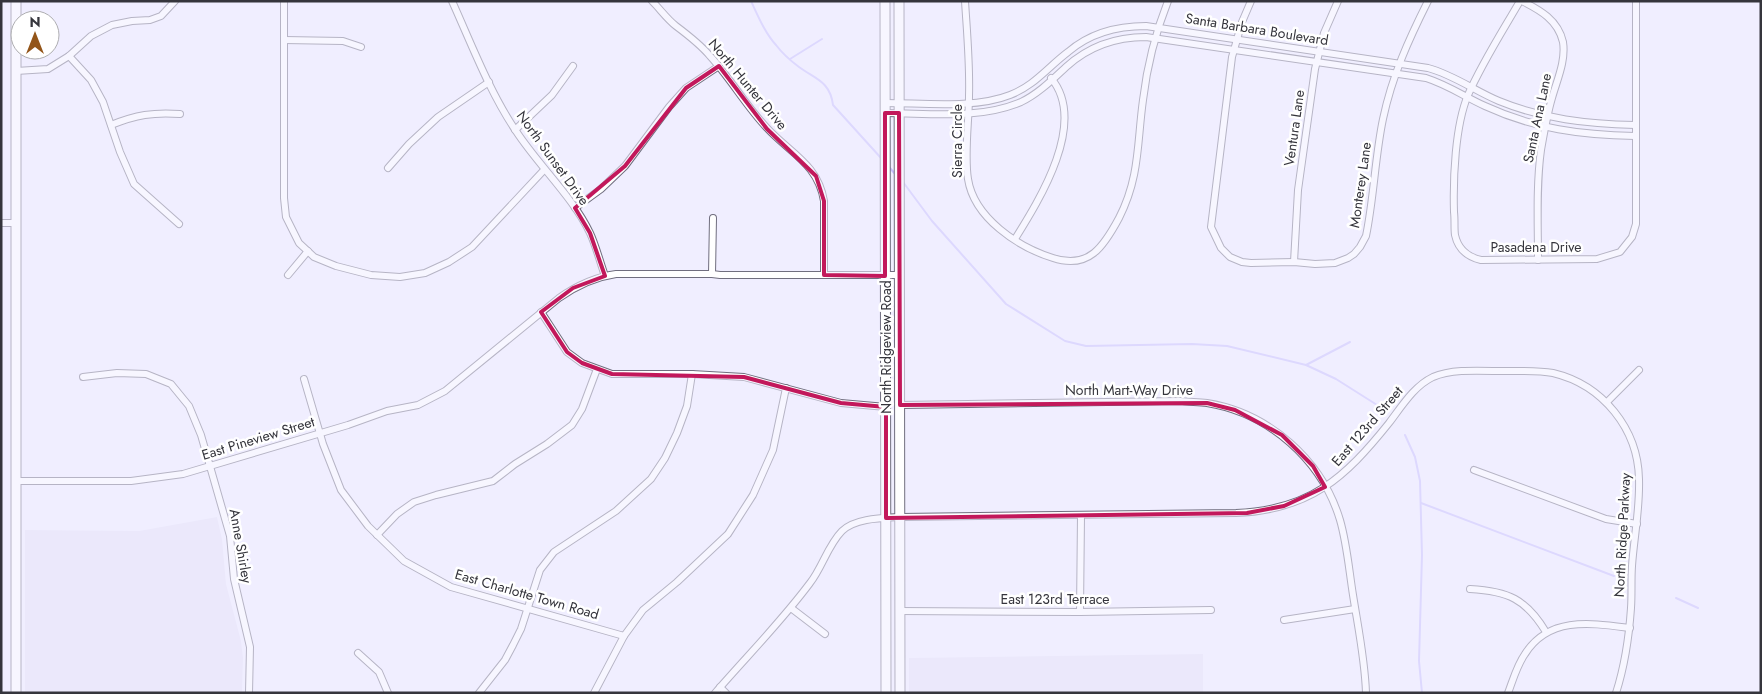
<svg xmlns="http://www.w3.org/2000/svg" width="1762" height="694" font-family="Jost,sans-serif">
  <style>
    .built { fill: #e4e1f7 }
    .lines { fill: none; stroke-linecap: round; stroke-linejoin: round }
    .stream { stroke: #c5bdfd; stroke-width: 2 }
    .street-casing { stroke: #706e7f; stroke-width: 8 }
    .secondary-casing { stroke: #706e7f; stroke-width: 11 }
    .street { stroke: #fff; stroke-width: 6 }
    .secondary { stroke: #fff; stroke-width: 9 }
    .marked { fill: none; stroke: #c2185b; stroke-width: 4; stroke-linejoin: round }
    .labels { text-anchor: middle; stroke-width: 5; stroke-linejoin: round; paint-order: stroke }
    .street-label { font-size: 14px; fill: #35353c; stroke: #fff }
  </style>
  <rect width="100%" height="100%" fill="#f0eeff"/>
  <g class="built">
    <polygon points="217,517 222,539 226,584 241,641 243,658 242,693 25,693 25,530 139,531"/>
    <polygon points="1203,654 1203,693 909,693 909,658"/>
  </g>
  <g class="lines">
    <g class="stream">
      <path d="M751 1C758 16 765 33 776 45 782 53 791 61 799 67 815 79 830 81 833 105L881 158"/>
      <polyline points="790,59 822,39"/>
      <polyline points="889,167 896,175"/>
      <polyline points="903,182 932,221 1006,304 1065,341 1086,346 1192,344 1227,346 1306,365 1336,379 1385,410"/>
      <polyline points="1306,365 1350,342"/>
      <polyline points="1405,435 1415,457 1420,481 1422,555 1419,661 1422,693"/>
      <polyline points="1421,503 1614,576"/>
      <polyline points="1676,598 1698,608"/>
    </g>
    <defs>
      <g id="street">
        <polyline points="284,1 284,198 286,217 299,243 314,257 336,266 371,275 400,277 425,273 449,262 472,247 544,170"/>
        <path d="M452 1C471 43 490 93 516 131 538 165 573 197 590 233 596 246 600 262 605 276"/>
        <path d="M652 1C660 9 667 19 676 26 688 35 700 44 710 56 731 79 746 106 767 128 790 153 818 164 824 201V275"/>
        <path d="M965 1C967 33 970 64 969 96 969 121 964 154 968 179 974 218 1018 247 1053 258 1089 270 1104 246 1119 218 1140 177 1137 143 1143 100 1147 66 1155 34 1168 1"/>
        <path d="M1251 1 1242 22 1232 57 1211 227 1221 248 1230 257 1242 262 1251 263 1294 262 1315 264 1335 263 1348 258 1354 254 1360 247 1366 236C1374 197 1375 157 1383 119 1392 76 1409 39 1428 1"/>
        <path d="M1520 1C1502 32 1482 63 1468 95 1455 126 1453 179 1454 212 1455 220 1454 228 1455 235 1458 249 1468 257 1481 260L1597 259 1620 252 1632 237 1636 224V1"/>
        <path d="M1522 1C1540 10 1558 20 1563 42 1566 61 1557 80 1552 98 1547 115 1544 133 1541 150 1536 186 1538 224 1538 260"/>
        <polyline points="284,40 343,41 361,47"/>
        <polyline points="69,56 91,80 103,102 120,152 134,184 179,224"/>
        <polyline points="16,71 48,69 69,56 91,36 112,25 132,21 150,20 161,16 175,1"/>
        <path d="M885 103C923 103 975 109 1010 95 1034 86 1048 67 1068 52 1090 33 1118 26 1146 26L1428 68C1454 75 1475 91 1499 101 1543 119 1587 124 1635 125"/>
        <path d="M885 113C929 113 979 120 1021 102 1038 94 1052 80 1066 67 1089 46 1115 37 1146 37L1426 78C1448 85 1465 97 1485 106 1535 129 1581 135 1635 136"/>
        <path d="M111 125C136 115 153 112 180 114"/>
        <polyline points="515,130 552,95 573,66"/>
        <polyline points="388,168 409,144 438,117 489,82"/>
        <polyline points="575,208 601,189 625,166 669,107 686,88 719,66"/>
        <polyline points="1,223 16,223"/>
        <path d="M1015 239C1040 199 1088 122 1051 78"/>
        <polyline points="1294,262 1298,190 1315,69 1324,33 1338,1"/>
        <polyline points="712,274 713,218"/>
        <polyline points="288,275 308,251"/>
        <polyline points="541,312 567,352 582,363 612,374 692,374 744,377 841,403 886,407"/>
        <polyline points="83,377 117,373 146,374 171,384 189,406 201,435 230,536 234,579 250,647 249,693"/>
        <polyline points="304,379 323,444 341,490 368,526 404,561 451,587 624,636"/>
        <polyline points="1607,402 1639,370"/>
        <path d="M900 405 1180 401C1189 402 1198 402 1207 403 1269 413 1322 460 1340 520 1347 544 1349 570 1353 595 1358 627 1365 660 1366 693"/>
        <polyline points="1474,470 1606,519 1637,524"/>
        <path d="M16 481H131L183 474 348 425 387 411 418 405 445 391 559 298C576 286 595 277 616 274H712L720 275H899"/>
        <polyline points="377,535 397,514 414,502 436,495 493,481 515,464 547,444 572,425 582,409 597,369"/>
        <path d="M1470 589C1508 591 1526 599 1546 632"/>
        <polyline points="791,608 825,634"/>
        <polyline points="899,611 1080,612 1211,610"/>
        <polyline points="1080,612 1081,515"/>
        <polyline points="1284,620 1355,609"/>
        <polyline points="358,653 379,672 388,693"/>
        <polyline points="720,687 726,693"/>
        <polyline points="479,693 505,660 513,645 521,629 540,570 554,552 616,511 651,479 665,458 677,433 687,406 692,374"/>
        <polyline points="594,693 624,636 643,610 677,582 728,534 753,495 773,450 786,388"/>
        <path d="M715 693C747 656 781 622 810 583 822 568 828 545 842 531 855 518 883 518 900 517L1236 513C1310 510 1345 478 1389 423 1402 406 1414 386 1433 377 1456 367 1491 372 1516 371 1528 371 1541 371 1553 373 1603 385 1638 429 1639 479 1640 509 1634 537 1632 566 1631 580 1632 594 1631 608 1629 637 1625 665 1616 693"/>
        <path d="M1508 693C1513 680 1517 665 1525 654 1549 616 1591 623 1630 628"/>
      </g>
      <g id="secondary">
        <polyline points="16,1 16,693"/>
        <polyline points="885,1 886,693"/>
        <polyline points="899,1 900,693"/>
      </g>
    </defs>
    <use href="#street" class="street-casing"/>
    <use href="#secondary" class="secondary-casing"/>
    <use href="#street" class="street"/>
    <use href="#secondary" class="secondary"/>
  </g>
  <path d="M0 0H1762V694H0ZM719 66 767 129 816 176 824 201V275L885 276V113H899L900 405 1207 403 1235 410 1282 435 1313 466 1325 487 1284 506 1247 513 886 518V407L841 403 744 377 612 374 582 363 567 352 541 312 573 288 605 276 590 233 575 208 625 166 686 88Z" fill="#f0eeff" fill-opacity=".55" fill-rule="evenodd"/>
  <path class="marked" d="M719 66 767 129 816 176 824 201V275L885 276V113H899L900 405 1207 403 1235 410 1282 435 1313 466 1325 487 1284 506 1247 513 886 518V407L841 403 744 377 612 374 582 363 567 352 541 312 573 288 605 276 590 233 575 208 625 166 686 88Z"/>
  <g class="labels">
    <g class="street-label">
      <text transform="translate(1257 29) rotate(9)" y="5">Santa Barbara Boulevard</text>
      <text transform="translate(748 84) rotate(50)" y="5">North Hunter Drive</text>
      <text transform="translate(1537 118) rotate(-78)" y="5">Santa Ana Lane</text>
      <text transform="translate(1294 128) rotate(-82)" y="5">Ventura Lane</text>
      <text transform="translate(957 141) rotate(-90)" y="5">Sierra Circle</text>
      <text transform="translate(553 158) rotate(54)" y="5">North Sunset Drive</text>
      <text transform="translate(1360 185) rotate(-82)" y="5">Monterey Lane</text>
      <text x="1536" y="252">Pasadena Drive</text>
      <text transform="translate(886 347) rotate(-90)" y="5">North Ridgeview Road</text>
      <text x="1129" y="395">North Mart-Way Drive</text>
      <text transform="translate(1367 426) rotate(-49)" y="5">East 123rd Street</text>
      <text transform="translate(258 438) rotate(-17)" y="5">East Pineview Street</text>
      <text transform="translate(1622 535) rotate(-87)" y="5">North Ridge Parkway</text>
      <text transform="translate(241 546) rotate(80)" y="5">Anne Shirley</text>
      <text transform="translate(527 594) rotate(16)" y="5">East Charlotte Town Road</text>
      <text x="1055" y="604">East 123rd Terrace</text>
    </g>
  </g>
  <rect width="1762" height="694" fill="none" stroke="#35353c" stroke-width="5"/>
  <g transform="translate(35 35)"><circle r="24" fill="#ffffff" stroke="#aeaeb1"/>
  <path d="M0-4L9 19L0 12L-9 19Z" fill="#935519"/>
  <text y="-8" font-size="14" font-weight="bold" text-anchor="middle" fill="#35353c">N</text>
  </g>
</svg>
